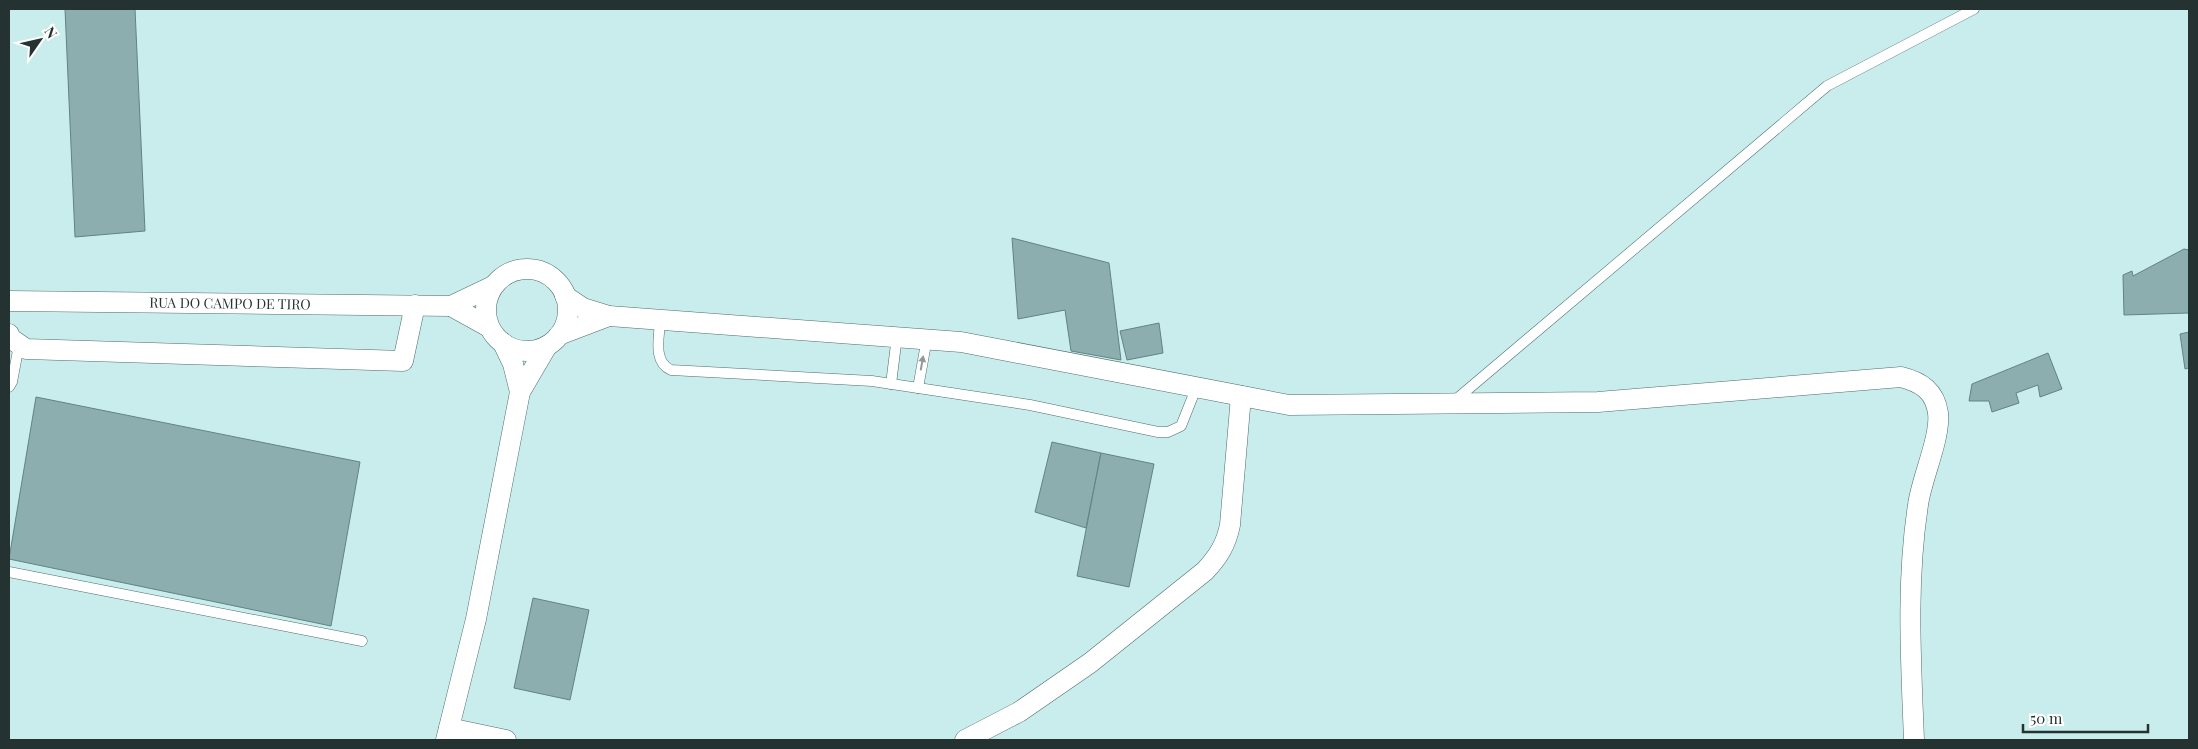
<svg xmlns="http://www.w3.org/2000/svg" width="2198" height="749" font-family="'Playfair Display',serif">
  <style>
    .building { fill: #8caeaf; stroke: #628384 }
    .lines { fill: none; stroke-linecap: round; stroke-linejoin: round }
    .service-casing { stroke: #4d6d6e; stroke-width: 11 }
    .minor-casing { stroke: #4d6d6e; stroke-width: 21 }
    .service { stroke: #fff; stroke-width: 10 }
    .minor { stroke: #fff; stroke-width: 20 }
    .oneway { fill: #929898 }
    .labels { text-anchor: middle; stroke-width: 4; stroke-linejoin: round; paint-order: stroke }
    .street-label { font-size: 14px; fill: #243232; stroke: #fff }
  </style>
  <rect width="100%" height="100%" fill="#c9eced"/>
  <g class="building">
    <polygon points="65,9 135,9 145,231 75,237"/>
    <polygon points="1012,238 1109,263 1121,360 1071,351 1065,310 1018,319"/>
    <polygon points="2184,249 2189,250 2189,313 2124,315 2123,275 2132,271 2133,276"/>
    <polygon points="1159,323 1163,353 1127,360 1120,331"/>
    <polygon points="2189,332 2189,368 2185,369 2180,334"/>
    <polygon points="2048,353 2062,389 2040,397 2038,385 2016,393 2019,403 1992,412 1989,401 1969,401 1972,384"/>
    <polygon points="36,397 360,462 331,626 9,559"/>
    <polygon points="1052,442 1101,453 1086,528 1035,512"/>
    <polygon points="1101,453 1154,464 1129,587 1077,576"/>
    <polygon points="533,598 589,610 570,700 514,688"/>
  </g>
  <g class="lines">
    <defs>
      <g id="service">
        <path d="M660 322C659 338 653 362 671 370L872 381 1030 405 1158 432H1168L1181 426 1197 386"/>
        <polyline points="891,384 897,336"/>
        <polyline points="9,387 12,382 19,345"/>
        <polyline points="918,388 927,338"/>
        <polyline points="1453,402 1827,86 1974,9"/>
        <polyline points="9,572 362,641"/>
      </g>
      <g id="minor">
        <circle cx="527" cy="310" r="41"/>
        <path d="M565 296 583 308 609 316 961 342 1289 405 1598 402 1901 377C1921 382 1935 391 1938 413 1941 437 1921 480 1918 505 1906 583 1911 662 1914 740"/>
        <path id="s1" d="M9 301 451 306 493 286"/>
        <polyline points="451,306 489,327"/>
        <polyline points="9,334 10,338 26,349 403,361 415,305"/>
        <polyline points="559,335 609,316"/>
        <polyline points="503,343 513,364 520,392"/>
        <polyline points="449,728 506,740"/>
        <polyline points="446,740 476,619 520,392 547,346"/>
        <path d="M965 740 1019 712 1090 663 1205 571C1218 557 1226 545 1230 525L1241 396"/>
      </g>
    </defs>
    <use href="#service" class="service-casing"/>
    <use href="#minor" class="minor-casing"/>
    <use href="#service" class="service"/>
    <use href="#minor" class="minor"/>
  </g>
  <defs><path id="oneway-solid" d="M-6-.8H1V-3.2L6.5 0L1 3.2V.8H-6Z" transform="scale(1.25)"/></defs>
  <use class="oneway" href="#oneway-solid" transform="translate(922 363) rotate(-80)"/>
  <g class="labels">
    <g class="street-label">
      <text dy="5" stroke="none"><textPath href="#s1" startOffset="221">RUA DO CAMPO DE TIRO</textPath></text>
    </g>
  </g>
  <rect width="2198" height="749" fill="none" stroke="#243232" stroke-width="20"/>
  <g transform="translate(40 40) rotate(56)" stroke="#ffffff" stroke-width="4" paint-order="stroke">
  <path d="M0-4L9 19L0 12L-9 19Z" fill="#243232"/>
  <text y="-8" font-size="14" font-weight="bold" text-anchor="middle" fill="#243232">N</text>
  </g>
  <path d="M2023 724v8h125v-8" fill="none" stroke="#243232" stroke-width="2.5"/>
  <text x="2030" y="724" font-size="15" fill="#243232" stroke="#ffffff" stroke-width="4" paint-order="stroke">50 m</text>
</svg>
